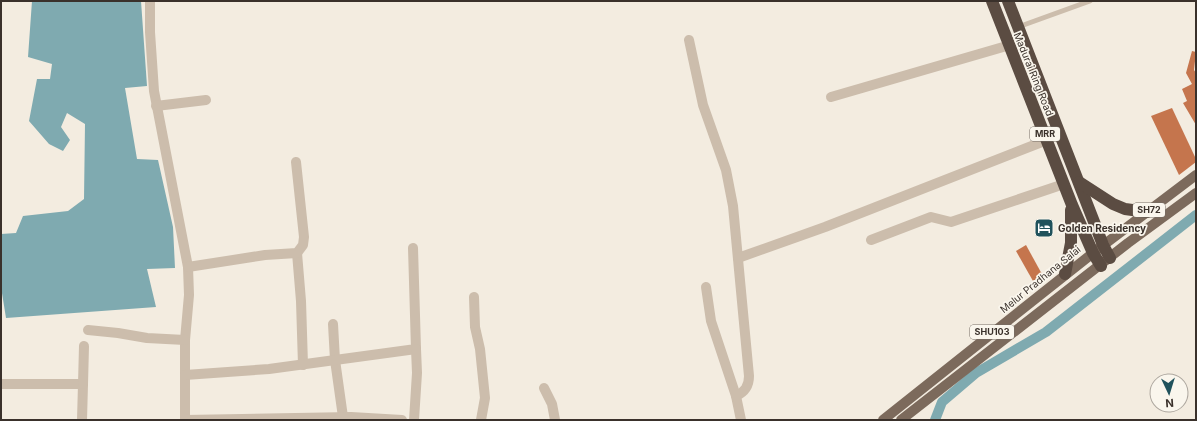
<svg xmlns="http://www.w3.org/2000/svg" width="1197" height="421" font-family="Inter,sans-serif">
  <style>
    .water { fill: #7faab0 }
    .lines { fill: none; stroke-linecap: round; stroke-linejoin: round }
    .canal { stroke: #7faab0; stroke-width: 10 }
    .building { fill: #c5754d }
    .lane { stroke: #ccbdac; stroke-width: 5 }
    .street { stroke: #ccbdac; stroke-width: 10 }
    .primary { stroke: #7c6a5c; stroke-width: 10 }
    .highway { stroke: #5b4c42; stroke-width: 12 }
    .labels { text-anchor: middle; stroke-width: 3.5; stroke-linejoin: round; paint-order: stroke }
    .shield { fill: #faf6ed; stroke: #746c65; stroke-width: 1 }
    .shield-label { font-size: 9px; font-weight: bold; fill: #3a312b }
    .street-label { font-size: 10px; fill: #3a312b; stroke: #faf6ed }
    .poi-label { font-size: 10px; font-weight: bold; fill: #3a312b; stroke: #faf6ed; text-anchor: start }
  </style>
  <rect width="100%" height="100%" fill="#f3ece0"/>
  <polygon class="water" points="32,1 141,1 147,86 125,88 137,159 158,160 173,227 175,268 147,269 156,307 6,318 1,287 1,234 16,233 23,216 68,211 84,199 85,124 67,113 61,127 70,140 63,151 49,144 29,121 37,79 50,79 52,64 28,57"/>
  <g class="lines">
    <polyline class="canal" points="935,420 942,402 976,373 1046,332 1196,215"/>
  </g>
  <g class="building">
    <polygon points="1192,51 1196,52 1194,70 1196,73 1196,125 1183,103 1187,101 1182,89 1192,84 1186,73"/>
    <polygon points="1172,108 1196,159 1196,162 1179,175 1151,116"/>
    <polygon points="1026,245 1043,276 1033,281 1016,251"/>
  </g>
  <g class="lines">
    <polyline class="lane" points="1018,27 1090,1"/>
    <g class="street">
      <polyline points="150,1 150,32 154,91 188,267 189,295 185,340 185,420"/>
      <path d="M689 40 703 105 726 170 733 206 749 376C749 386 745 392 736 396L741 420"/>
      <polyline points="831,97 1010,45"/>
      <polyline points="156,106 206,100"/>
      <polyline points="871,240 931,217 951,222 1064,184"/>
      <polyline points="297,253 301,301 303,365"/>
      <polyline points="738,258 825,227 1047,140"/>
      <polyline points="188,267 265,255 297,253 303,245 304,237 296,162"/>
      <polyline points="706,287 711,321 736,396"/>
      <polyline points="474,297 475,327 480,349 485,398 481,420"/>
      <polyline points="333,324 335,360 343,417"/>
      <polyline points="88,330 118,333 147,338 185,340"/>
      <polyline points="185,375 269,369 416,349 413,248"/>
      <polyline points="1,384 83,384 82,420"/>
      <polyline points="83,384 84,346"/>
      <polyline points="544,388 552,404 555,420"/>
      <polyline points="185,420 351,417 402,420"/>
      <polyline points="414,420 417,373 416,349"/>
    </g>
    <g class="primary">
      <polyline points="883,420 1093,253 1196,175"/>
      <polyline points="901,420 1128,243 1196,193"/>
    </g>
    <g class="highway">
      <polyline points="992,1 1072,205 1093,253 1101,266"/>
      <polyline points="1008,1 1103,245 1110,258"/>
      <polyline points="1079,182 1113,204 1125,209 1147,212"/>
      <polyline points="1065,274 1071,243 1071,210"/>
    </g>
  </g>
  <defs>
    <symbol id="hotel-square" viewBox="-11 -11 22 22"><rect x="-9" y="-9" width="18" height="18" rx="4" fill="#20525c" stroke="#faf6ed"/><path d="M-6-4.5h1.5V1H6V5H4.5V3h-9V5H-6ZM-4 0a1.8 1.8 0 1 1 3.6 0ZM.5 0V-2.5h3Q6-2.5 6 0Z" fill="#fff"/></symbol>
  </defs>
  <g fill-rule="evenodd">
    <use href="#hotel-square" x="1033" y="217" width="22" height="22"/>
  </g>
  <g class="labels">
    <g class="shield">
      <rect x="1030" y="127" width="30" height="14" rx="3"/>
      <rect x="1133" y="203" width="32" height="14" rx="3"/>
      <rect x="970" y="325" width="44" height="14" rx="3"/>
    </g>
    <g class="shield-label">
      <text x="1045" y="137">MRR</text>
      <text x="1149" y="213">SH72</text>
      <text x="992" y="335">SHU103</text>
    </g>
    <g class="street-label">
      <text transform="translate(1034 74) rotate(68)" y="4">Madurai Ring Road</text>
      <text transform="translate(1040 279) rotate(-39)" y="4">Melur Pradhana Salai</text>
    </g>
    <g class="poi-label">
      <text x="1058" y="232">Golden Residency</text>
    </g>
  </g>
  <rect width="1197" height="421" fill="none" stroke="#3a312b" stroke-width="4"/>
  <g transform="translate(1169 393) rotate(176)"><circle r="19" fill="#faf6ed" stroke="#ada79f"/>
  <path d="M0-3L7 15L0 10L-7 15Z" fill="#20525c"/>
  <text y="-6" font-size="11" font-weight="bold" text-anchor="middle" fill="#3a312b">N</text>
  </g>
</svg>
